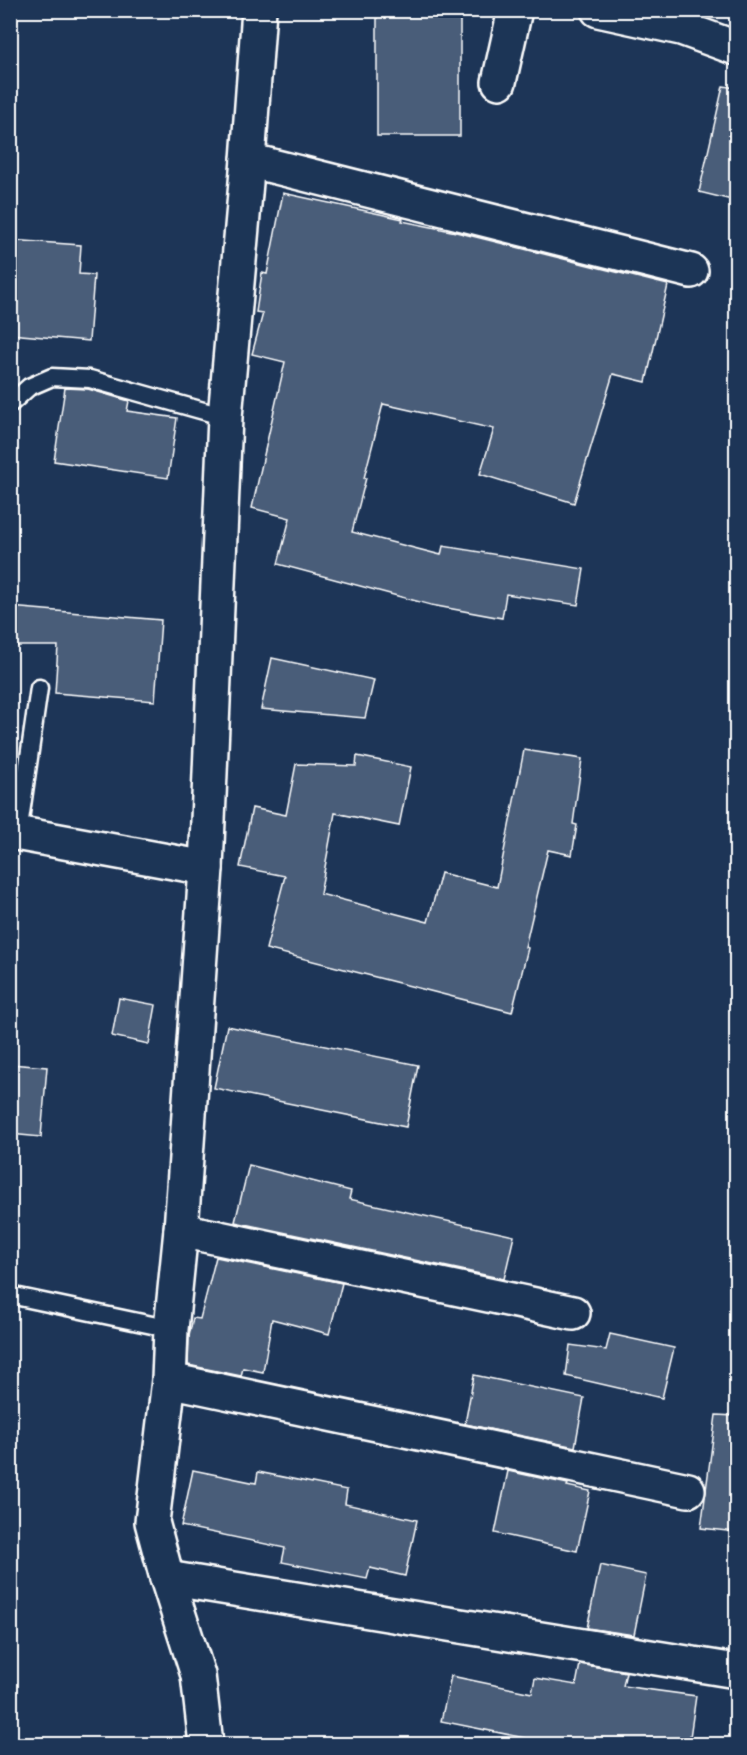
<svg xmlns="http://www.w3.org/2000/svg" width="747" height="1755" font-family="'Playpen Sans',sans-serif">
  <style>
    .building { fill: #4a5d79; stroke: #fff; stroke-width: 1.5 }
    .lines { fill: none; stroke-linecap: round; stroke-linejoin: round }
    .service-casing { stroke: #fff; stroke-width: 21 }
    .minor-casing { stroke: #fff; stroke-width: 38 }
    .service { stroke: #1d3557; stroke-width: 16 }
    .minor { stroke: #1d3557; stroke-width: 33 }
  </style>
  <rect width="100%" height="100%" fill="#1d3557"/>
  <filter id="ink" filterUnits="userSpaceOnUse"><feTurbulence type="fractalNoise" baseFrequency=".0167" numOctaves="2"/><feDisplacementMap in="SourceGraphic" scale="12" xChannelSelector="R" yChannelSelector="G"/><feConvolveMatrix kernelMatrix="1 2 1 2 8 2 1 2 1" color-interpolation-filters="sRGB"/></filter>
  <g filter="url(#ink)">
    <g class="building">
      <rect x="377" y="10" width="83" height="126"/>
      <polygon points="723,86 736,88 736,201 699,192"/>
      <polygon points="283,193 403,219 402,221 456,232 668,285 646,382 613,374 574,503 480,474 494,429 383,404 364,478 366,478 352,532 441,555 443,546 584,569 578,605 506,594 502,618 431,605 278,564 290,518 252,508 285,362 252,354 263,313 256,312 262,273 267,274"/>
      <polygon points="10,240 81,245 79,274 94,275 89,341 10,334"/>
      <polygon points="65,388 88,389 129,401 127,411 177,418 168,478 54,461"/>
      <polygon points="10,607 161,620 155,701 55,693 58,646 10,646"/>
      <polygon points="272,658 374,680 365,718 261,709"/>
      <polygon points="524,750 582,759 573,824 577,825 572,855 548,850 525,947 528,948 512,1012 266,949 285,876 240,867 252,808 286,815 296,764 356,766 357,756 411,767 399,826 335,813 320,894 428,922 441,873 497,887"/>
      <polygon points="119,998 156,1005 149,1044 112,1036"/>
      <polygon points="227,1026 418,1065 406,1127 214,1088"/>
      <polygon points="10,1064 47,1067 41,1137 10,1134"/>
      <polygon points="249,1165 351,1191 349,1199 514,1236 504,1279 235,1222"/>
      <polygon points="216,1257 342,1283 329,1334 272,1319 263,1372 243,1368 241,1376 188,1365 189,1336 193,1318 200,1319"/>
      <polygon points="610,1334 674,1348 662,1398 566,1376 570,1345 606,1350"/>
      <polygon points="474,1375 584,1398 575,1447 465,1424"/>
      <polygon points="716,1415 736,1416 736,1532 701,1528"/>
      <polygon points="193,1470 256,1483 258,1472 347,1490 345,1504 417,1520 405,1576 370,1568 367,1579 282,1562 285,1548 181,1526"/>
      <polygon points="508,1471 568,1484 567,1486 590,1491 577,1551 495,1533"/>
      <polygon points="600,1565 646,1575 634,1635 587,1628"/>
      <polygon points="580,1664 626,1672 623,1686 696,1696 689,1744 523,1744 525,1738 441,1721 451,1676 532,1693 535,1678 576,1685"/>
    </g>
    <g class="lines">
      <defs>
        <g id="service">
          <polyline points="10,404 29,387 52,377 90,379 225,417"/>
          <polyline points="18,834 39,688"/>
          <polyline points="10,1295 171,1329"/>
        </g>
        <g id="minor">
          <polyline points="598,10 681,28 736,48"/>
          <polyline points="499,82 515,10"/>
          <polyline points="248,160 691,271"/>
          <polyline points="10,832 206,868"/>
          <polyline points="181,1230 573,1313"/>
          <polyline points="169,1380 688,1490"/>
          <polyline points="167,1578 736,1671"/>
          <polyline points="206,1744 198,1675 167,1578 152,1522 169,1380 171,1329 181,1230 206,868 225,417 248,160 259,10"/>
        </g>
      </defs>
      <use href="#service" class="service-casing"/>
      <use href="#minor" class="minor-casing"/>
      <use href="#service" class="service"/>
      <use href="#minor" class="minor"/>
    </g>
  </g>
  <rect width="747" height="1755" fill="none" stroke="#1d3557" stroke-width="36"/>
  <rect x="18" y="18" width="711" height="1719" fill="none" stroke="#fff" stroke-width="2" filter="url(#ink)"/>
</svg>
